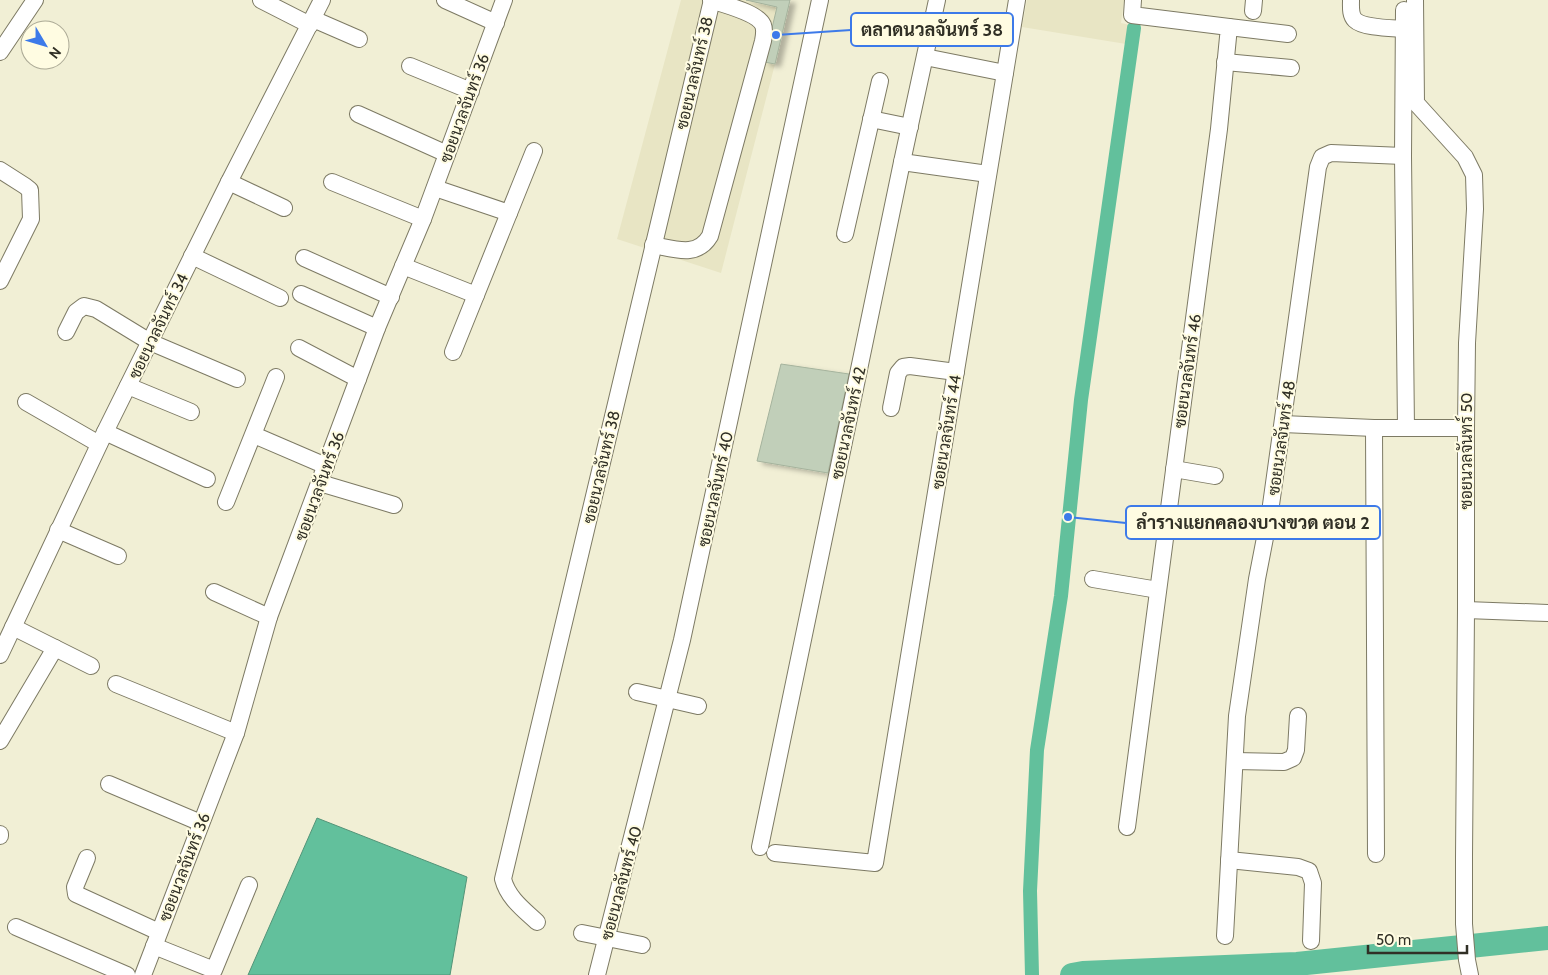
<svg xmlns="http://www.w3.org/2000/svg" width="1548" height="975" font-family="Cabin,Sarabun,sans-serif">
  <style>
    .built { fill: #e8e5c4 }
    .water { fill: #62c09c; stroke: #539478 }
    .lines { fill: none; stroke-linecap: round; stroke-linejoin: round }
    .canal { stroke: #62c09c; stroke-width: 14 }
    .river { stroke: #62c09c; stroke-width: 24 }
    .building { fill: #c1cfb9; stroke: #a5b39d; filter: url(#shadow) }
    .minor-casing { stroke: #7d7a64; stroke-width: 18 }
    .minor { stroke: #fff; stroke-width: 16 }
    .labels { text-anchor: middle; stroke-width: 4; stroke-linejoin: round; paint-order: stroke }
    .street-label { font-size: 16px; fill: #302f25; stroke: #fffce2 }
    .leader { fill: none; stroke: #3d7ae9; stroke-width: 2 }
    .callout-dot { fill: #3d7ae9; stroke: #fffce2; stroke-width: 2 }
    .callout { fill: #fffce2; stroke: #3d7ae9; stroke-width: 2 }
    .callout-label { font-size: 18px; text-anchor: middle; font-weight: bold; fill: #302f25 }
  </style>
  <defs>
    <filter id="shadow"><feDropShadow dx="5.5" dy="3" stdDeviation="2.5" flood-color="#0004"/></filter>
  </defs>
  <rect width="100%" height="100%" fill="#f1efd5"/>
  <g class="built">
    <polygon points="681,0 790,0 775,64 721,273 617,239"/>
    <polygon points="1027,0 1124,0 1121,23 1130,25 1126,44 1022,27"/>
  </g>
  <polygon class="water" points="317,818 467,877 450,975 248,975"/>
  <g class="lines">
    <polyline class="canal" points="1032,975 1030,891 1037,750 1061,596 1081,400 1134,28"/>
    <polyline class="river" points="1072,975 1083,973 1297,964 1548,938"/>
  </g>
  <g class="building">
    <polygon points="746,0 790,0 775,64 764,62 777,7"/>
    <polygon points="781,364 849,374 828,473 757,461"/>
  </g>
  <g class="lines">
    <defs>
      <g id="minor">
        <polyline points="261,0 310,25"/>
        <polyline points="445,0 496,23"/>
        <path d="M1351 0C1351 7 1350 15 1355 20 1363 28 1392 28 1404 29"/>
        <polyline points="1415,0 1416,103 1465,157 1474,175 1475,209 1467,343 1466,428 1466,610 1464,857 1464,924 1467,960 1470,975"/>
        <polyline points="1404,10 1403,156 1406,428"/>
        <polyline points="1253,11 1254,0"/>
        <polyline points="313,19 359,39"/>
        <polyline points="1229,27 1288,34"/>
        <polyline points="0,52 35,0"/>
        <polyline points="925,57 1005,73"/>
        <polyline points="1225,62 1291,68"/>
        <polyline points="410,66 471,91"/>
        <polyline points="358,114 447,154"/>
        <polyline points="871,119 910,127"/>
        <polyline points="902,162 988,174"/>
        <polyline points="0,170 25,186 30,190 31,219 0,281"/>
        <polyline points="229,182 284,208"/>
        <polyline points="332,182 423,219"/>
        <polyline points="435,188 509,213"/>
        <polyline points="845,234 880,81"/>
        <path d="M653 245C675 249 697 258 710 236L763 41C764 36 765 30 763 25 757 12 724 5 711 0"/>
        <polyline points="192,256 280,298"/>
        <polyline points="304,258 391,297"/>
        <polyline points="403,266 476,295"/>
        <polyline points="301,294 377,328"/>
        <polyline points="66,332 76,312 84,306 96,309 150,342 237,379"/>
        <polyline points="299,348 358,379"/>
        <polyline points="453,352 534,151"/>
        <polyline points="128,386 191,412"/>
        <polyline points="26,402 99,444"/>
        <polyline points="891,408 898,373 903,367 910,366 956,372"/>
        <polyline points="1283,424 1374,428 1466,428"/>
        <polyline points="1374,428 1376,854"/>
        <polyline points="105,432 207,479"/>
        <polyline points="254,435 326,466"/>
        <polyline points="1174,469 1215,476"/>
        <polyline points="320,483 394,505"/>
        <polyline points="226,502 276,377"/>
        <polyline points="58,530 118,556"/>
        <polyline points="1093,579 1158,590"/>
        <polyline points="214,592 269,617"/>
        <polyline points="1466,610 1548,613"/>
        <polyline points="13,627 91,666"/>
        <polyline points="0,655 105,432 229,182 322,0"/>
        <polyline points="116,684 236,733"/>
        <polyline points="637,692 698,706"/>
        <polyline points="0,741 55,648"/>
        <polyline points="1235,761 1284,762 1293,758 1296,750 1298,716"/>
        <polyline points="109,784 201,823"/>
        <polyline points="1127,827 1219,129 1229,27 1132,15 1133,0"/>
        <polyline points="0,834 0,836"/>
        <polyline points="760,847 902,162 937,0"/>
        <polyline points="775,853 875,863 1017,0"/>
        <polyline points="87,858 75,887 76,894 159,932"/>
        <polyline points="1229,860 1298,867 1309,871 1313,883 1311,941"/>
        <path d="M537 922C523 909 508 898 503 879L712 0"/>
        <polyline points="16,927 127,975"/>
        <polyline points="582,933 642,945"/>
        <polyline points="1225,936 1237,716 1257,579 1270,512 1318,167 1322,157 1331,153 1403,156"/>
        <polyline points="154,946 214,970 249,885"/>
        <polyline points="143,975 236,733 269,617 377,328 423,219 504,0"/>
        <polyline points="597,975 682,640 820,0"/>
      </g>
    </defs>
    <use href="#minor" class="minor-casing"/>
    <use href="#minor" class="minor"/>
  </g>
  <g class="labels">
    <g class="street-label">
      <text transform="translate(694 73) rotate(-77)" y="6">ซอยนวลจันทร์ 38</text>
      <text transform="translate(464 108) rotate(-70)" y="6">ซอยนวลจันทร์ 36</text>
      <text transform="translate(158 326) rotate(-64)" y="6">ซอยนวลจันทร์ 34</text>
      <text transform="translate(1187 371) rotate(-82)" y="6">ซอยนวลจันทร์ 46</text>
      <text transform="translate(848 423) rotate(-78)" y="6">ซอยนวลจันทร์ 42</text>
      <text transform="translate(946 432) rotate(-81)" y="6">ซอยนวลจันทร์ 44</text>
      <text transform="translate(1281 438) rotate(-82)" y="6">ซอยนวลจันทร์ 48</text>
      <text transform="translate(1466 451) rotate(-90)" y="6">ซอยนวลจันทร์ 50</text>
      <text transform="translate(601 467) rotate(-77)" y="6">ซอยนวลจันทร์ 38</text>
      <text transform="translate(319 486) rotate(-70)" y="6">ซอยนวลจันทร์ 36</text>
      <text transform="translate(715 489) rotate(-78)" y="6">ซอยนวลจันทร์ 40</text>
      <text transform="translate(184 867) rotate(-69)" y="6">ซอยนวลจันทร์ 36</text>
      <text transform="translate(621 883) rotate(-75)" y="6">ซอยนวลจันทร์ 40</text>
    </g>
  </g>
  <path class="leader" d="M776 35L851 30M1068 517L1126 523"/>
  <g class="callout-dot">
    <circle cx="776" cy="35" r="5"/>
    <circle cx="1068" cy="517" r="5"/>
  </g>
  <g class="callout">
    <rect x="851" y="13" width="162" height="33" rx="5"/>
    <rect x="1126" y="506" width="254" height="33" rx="5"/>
  </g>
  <g class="callout-label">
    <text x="932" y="36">ตลาดนวลจันทร์ 38</text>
    <text x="1253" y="529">ลำรางแยกคลองบางขวด ตอน 2</text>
  </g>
  <g transform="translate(45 45) rotate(128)"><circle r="24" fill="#fffce2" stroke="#acaa96"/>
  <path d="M0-4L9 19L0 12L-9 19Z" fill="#3d7ae9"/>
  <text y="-8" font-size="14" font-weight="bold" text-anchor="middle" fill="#302f25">N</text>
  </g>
  <path d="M1368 945v8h99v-8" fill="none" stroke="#302f25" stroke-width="2.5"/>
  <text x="1376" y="945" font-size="15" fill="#302f25" stroke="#fffce2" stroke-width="4" paint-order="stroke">50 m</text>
</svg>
